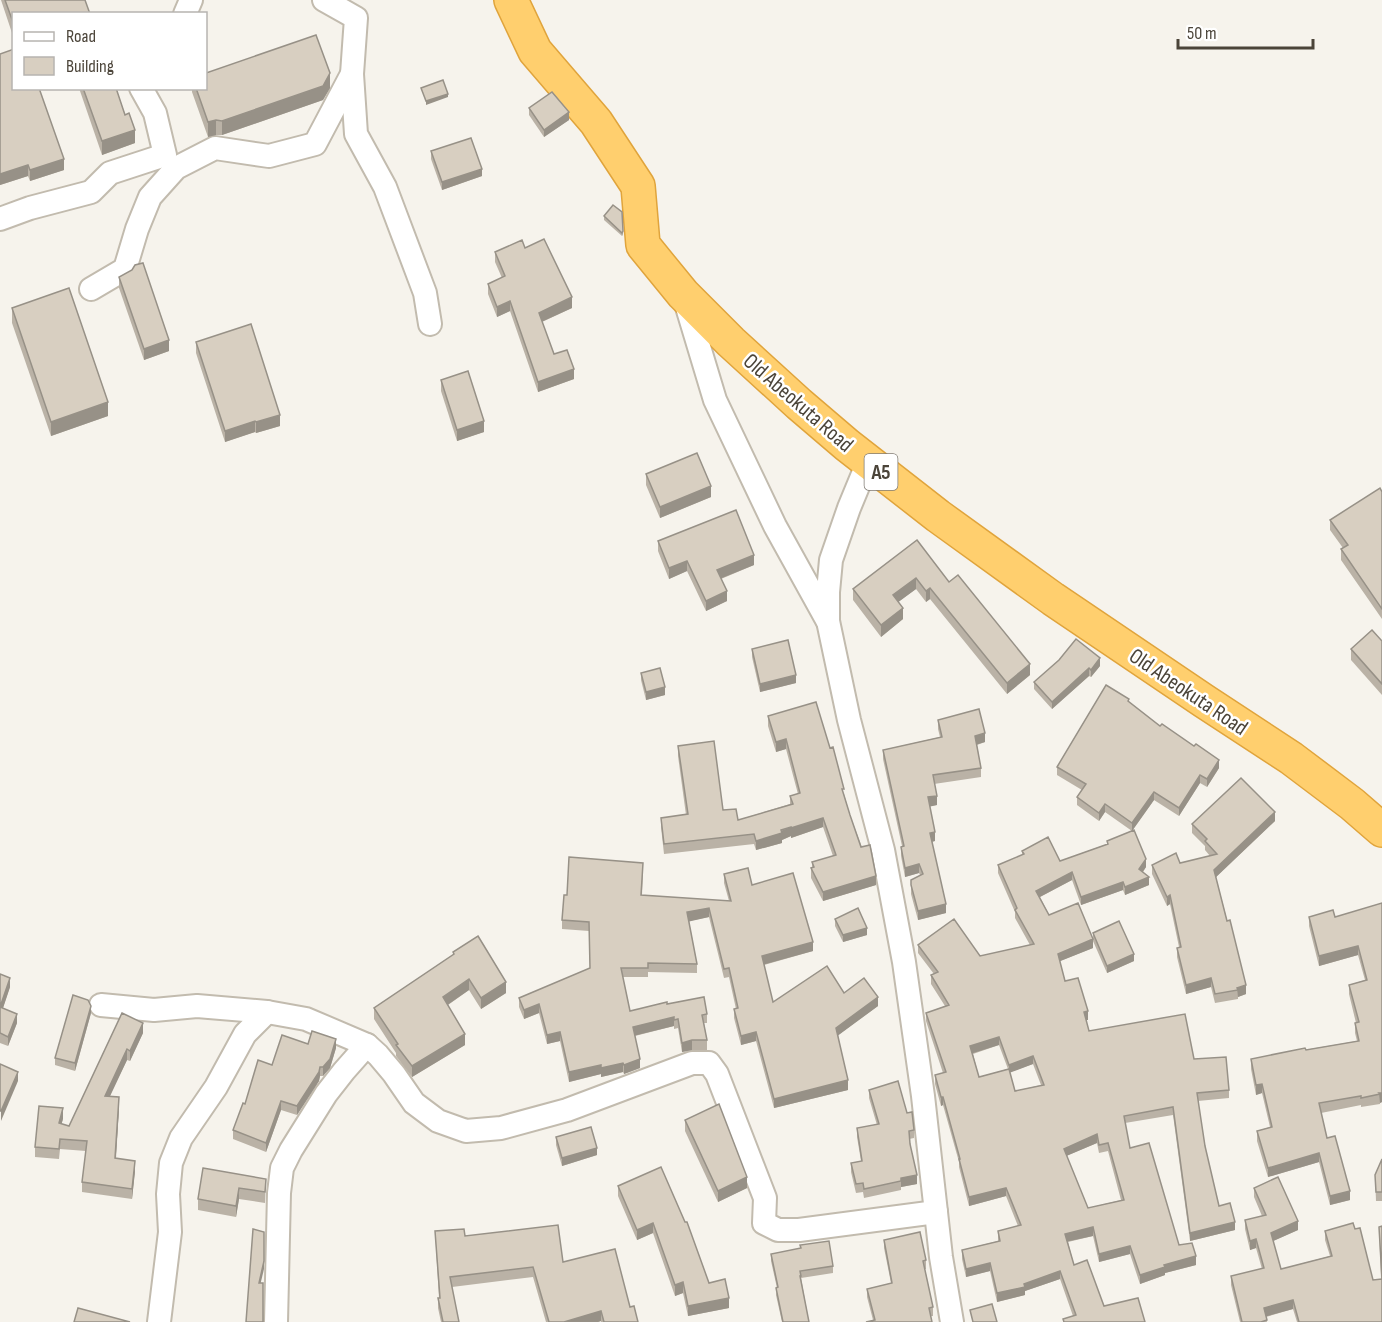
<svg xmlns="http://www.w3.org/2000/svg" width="1382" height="1322" font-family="'Sofia Sans Condensed',sans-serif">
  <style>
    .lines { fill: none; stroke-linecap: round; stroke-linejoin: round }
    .minor-casing { stroke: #c2bbae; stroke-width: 26 }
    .highway-casing { stroke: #e0a43c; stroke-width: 36 }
    .minor { stroke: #fff; stroke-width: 22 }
    .highway { stroke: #ffcf6e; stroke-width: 33 }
    .wall { fill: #bab2a6; fill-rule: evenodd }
    .shaded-wall { fill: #979187 }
    .building { fill: #d8cfc1; stroke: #979187; stroke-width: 1.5; fill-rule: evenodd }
    .labels { text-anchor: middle; stroke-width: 5; stroke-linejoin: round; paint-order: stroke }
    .shield { fill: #fff; stroke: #817c74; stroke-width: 1.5 }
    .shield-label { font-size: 21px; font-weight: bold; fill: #4b4439 }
    .street-label { font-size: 22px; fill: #4b4439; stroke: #fff }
  </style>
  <rect width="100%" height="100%" fill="#f6f3ec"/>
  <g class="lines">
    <defs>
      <g id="minor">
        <polyline points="324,0 356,18 352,74 356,134 385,187 425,293 430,324"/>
        <polyline points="185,14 191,0"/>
        <polyline points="0,219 30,208 91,192 110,173 165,155 155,113 141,88"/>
        <polyline points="91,289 125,269 137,229 150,197 176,168 215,148 269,156 315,144 352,74"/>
        <polyline points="684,297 715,400 775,526 827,620"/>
        <polyline points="868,462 849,508 831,560 828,592 828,621 849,720 883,850 904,962 923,1096 941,1257 952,1322"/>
        <polyline points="101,1005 154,1010 197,1006 267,1012 306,1019 367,1045 378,1055 394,1074 414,1103 438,1121 466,1131 501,1128 567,1110 692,1063 709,1063 717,1074 765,1198 764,1223 778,1230 799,1230 936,1212"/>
        <polyline points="159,1322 170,1232 168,1194 171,1163 181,1138 216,1087 245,1034 267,1012"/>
        <polyline points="276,1322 279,1193 282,1168 291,1150 326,1094 344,1071 367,1045"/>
      </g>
      <polyline id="highway" points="511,0 535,51 596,122 638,186 643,245 683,294 731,342 799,404 847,445 938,516 1053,599 1204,701 1291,758 1352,804 1382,830"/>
    </defs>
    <use href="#minor" class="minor-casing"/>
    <use href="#highway" class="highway-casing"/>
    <use href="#minor" class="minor"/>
    <use href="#highway" class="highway"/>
  </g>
  <g class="wall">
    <polygon points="1,0 85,0 14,14 14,39"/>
    <polygon points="0,54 64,170 30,181 28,176 0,185"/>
    <polygon points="79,88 116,88 135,143 102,155"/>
    <polygon points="192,88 330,88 323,100 222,135 216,135 208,137 192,92"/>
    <polygon points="529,108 569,120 544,137 529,115"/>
    <polygon points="431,151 482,176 442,190 431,159"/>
    <polygon points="622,212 623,235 622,236 604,220 604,216"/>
    <polygon points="525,248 572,308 542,322 554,354 574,379 538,392 510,311 497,317 488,294 488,284 502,278 495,262 495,252"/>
    <polygon points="119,277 169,351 144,360 119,288"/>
    <polygon points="12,308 108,416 51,436 12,323"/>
    <polygon points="196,342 280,426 256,433 255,432 225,442 196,353"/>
    <polygon points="441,380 484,432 457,441 441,391"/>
    <polygon points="646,474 711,497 660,518 646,485"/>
    <polygon points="1382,492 1382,619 1341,560 1341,549 1343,548 1330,530 1330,520"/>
    <polygon points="917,540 949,582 1030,675 1007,694 930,599 926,602 916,589 898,602 903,619 881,637 853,600 853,589"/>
    <polygon points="658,541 754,565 721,579 727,601 706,611 687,571 669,579 658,551"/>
    <polygon points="1382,641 1382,695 1351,660 1351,649"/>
    <polygon points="752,649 796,683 760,692 752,657"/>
    <polygon points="1100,666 1091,677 1089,676 1052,709 1034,689 1034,682"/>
    <polygon points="641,673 665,695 646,700 641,680"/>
    <path d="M1129 702 1160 726 1219 768 1207 787 1200 783 1179 816 1154 800 1132 831 1146 867 1143 872 1149 885 1125 895 1123 890 1081 905 1072 880 1040 897 1049 915 1093 939V933L1134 961 1107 973 1093 941V948L1060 961 1065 981 1088 1020H1086L1089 1031 1194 1059 1229 1090V1098L1198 1101 1205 1146 1219 1206 1235 1230 1190 1241 1173 1115 1125 1123 1130 1148 1179 1245 1196 1265 1165 1273V1275L1140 1284 1130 1254 1099 1262 1093 1236 1068 1242 1074 1265 1104 1306 1145 1322H1063V1319L1073 1316 1060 1279 1025 1291V1295L997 1302 990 1271 966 1277 962 1259V1250L998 1241V1231L1018 1226 1006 1196 969 1206 959 1167V1162L943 1105 941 1106 935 1084V1075L943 1073 926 1021V1013L945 1006 931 984V975L934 974 918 953V945L980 956 1030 945 1015 918V912L998 873V865L1022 855V851L1060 861 1107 844V841L1132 831 1105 812 1099 821 1077 805V797L1082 790 1057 775V767ZM999 1045 1008 1069 979 1077 973 1054ZM1033 1064 1041 1085 1015 1091 1010 1072ZM1097 1143 1099 1153 1108 1151 1121 1200 1088 1208 1066 1156Z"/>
    <polygon points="768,716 844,794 850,815 876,885 823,901 811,878 811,868 812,867 812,862 833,856 823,827 791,838 791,836 782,840 782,843 756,850 754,844 664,854 661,827 661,818 686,815 678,756 678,746 723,810 738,820 790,804 790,796 798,794 786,749 776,752 768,726"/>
    <polygon points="938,720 985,742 977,745 981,768 981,777 934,784 937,805 930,806 935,841 932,842 946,913 918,920 911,894 911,880 920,875 919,873 905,877 901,856 901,847 902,846 883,759 883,750 940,737 938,729"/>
    <polygon points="1275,821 1216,877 1246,994 1238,997 1238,999 1215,1003 1211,987 1186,994 1177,957 1177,948 1179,947 1170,904 1167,906 1152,874 1152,865 1180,863 1210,856 1205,850 1205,846 1192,833 1192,824"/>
    <polygon points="643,872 642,895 729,901 724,883 724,874 752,885 813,951 764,965 773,1002 844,993 878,1006 838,1035 848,1090 774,1108 756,1041 741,1045 734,1018 734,1009 736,1009 729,977 724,978 709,917 689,921 697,964 697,973 648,972 648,977 623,977 630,1011 667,1004 707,1014 707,1023 704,1023 707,1040 707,1050 692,1050 682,1052 678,1028 674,1029 674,1026 635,1036 640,1068 624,1074 623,1072 601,1077 601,1074 569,1082 560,1041 547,1044 539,1013 524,1019 519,1007 519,998 590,968 589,931 562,929 562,920 567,895"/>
    <polygon points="1382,903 1382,1102 1380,1103 1380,1104 1361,1107 1361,1105 1321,1113 1327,1138 1350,1200 1330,1205 1319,1162 1268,1177 1257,1141 1257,1131 1270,1127 1262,1093 1256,1095 1251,1069 1251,1059 1357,1041 1355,1033 1355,1023 1356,1023 1349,994 1349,985 1365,980 1358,955 1319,966 1309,926 1309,917 1335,917"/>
    <polygon points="835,919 867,935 843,942 835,926"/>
    <polygon points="453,952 506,993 481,1009 469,990 448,1005 465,1045 412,1077 396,1056 396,1053 374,1019 374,1008 453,955"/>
    <polygon points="0,974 10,987 3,1008 17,1023 8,1046 0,1043"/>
    <polygon points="91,1013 75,1071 55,1065 55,1058"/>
    <polygon points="122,1013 143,1033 130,1061 127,1060 109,1097 119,1108 116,1159 135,1171 132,1199 82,1192 82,1182 86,1151 60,1149 59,1159 35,1157 35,1147 63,1119 61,1124 69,1126"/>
    <polygon points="308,1044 336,1048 330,1068 323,1076 320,1076 319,1081 297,1115 281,1110 266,1152 233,1139 233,1130 245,1104 272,1065"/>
    <polygon points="869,1090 907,1113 914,1130 914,1138 909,1139 917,1184 901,1187 901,1190 864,1198 863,1192 856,1193 851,1172 851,1163 861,1161 857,1137 857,1128 877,1125 869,1098"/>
    <polygon points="685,1120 747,1188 718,1202 685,1131"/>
    <polygon points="556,1137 597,1155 562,1166 556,1145"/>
    <polygon points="1382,1159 1382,1201 1376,1201 1375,1175"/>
    <polygon points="266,1179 265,1203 239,1199 236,1217 198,1210 198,1199"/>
    <polygon points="618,1186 709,1283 729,1308 688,1316 683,1293 675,1296 653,1233 637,1240 618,1196"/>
    <polygon points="1254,1188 1298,1230 1273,1241 1281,1269 1330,1256 1325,1240 1325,1231 1373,1280 1381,1279 1379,1227 1382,1226 1382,1322 1297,1322 1293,1309 1266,1317 1267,1322 1240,1322 1231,1285 1231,1276 1262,1269 1256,1248 1250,1250 1245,1229 1245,1220 1262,1216 1254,1197"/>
    <polygon points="435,1231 465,1236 563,1262 630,1307 638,1322 601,1322 601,1321 598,1322 546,1322 533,1277 452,1287 459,1322 441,1322 438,1308 438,1298 439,1298"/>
    <polygon points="884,1240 926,1260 926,1269 925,1269 933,1307 933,1316 873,1320 867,1297 867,1289 891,1283 884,1248"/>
    <polygon points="771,1254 833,1266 833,1273 801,1278 809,1322 782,1322 776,1295 777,1288 771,1261"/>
  </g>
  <g class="shaded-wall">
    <polygon points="330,73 330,88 323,100 222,135 222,121"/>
    <polygon points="448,94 448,97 426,105 426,101"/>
    <polygon points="569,112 569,120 544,137 544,130"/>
    <polygon points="216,120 216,135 208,137 208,122"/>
    <polygon points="135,130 135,143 102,155 102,141"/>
    <polygon points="64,159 64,170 30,181 30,170"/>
    <polygon points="28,165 28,176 0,185 0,174"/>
    <polygon points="482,169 482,176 442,190 442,182"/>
    <polygon points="572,297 572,308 539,323 539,313"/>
    <polygon points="510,301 510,311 497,317 497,307"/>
    <polygon points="169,340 169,351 144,360 144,349"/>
    <polygon points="574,369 574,379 538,392 538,382"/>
    <polygon points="108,402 108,416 51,436 51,422"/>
    <polygon points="280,415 280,426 256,433 256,422"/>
    <polygon points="255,421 255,432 225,442 225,431"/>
    <polygon points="484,421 484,432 457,441 457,430"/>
    <polygon points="711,486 711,497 660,518 660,507"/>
    <polygon points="754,555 754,565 717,580 717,570"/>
    <polygon points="687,561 687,571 669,579 669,568"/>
    <polygon points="916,578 916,589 893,606 893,595"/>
    <polygon points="930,588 930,599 926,602 926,591"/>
    <polygon points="727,591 727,601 706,611 706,601"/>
    <polygon points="903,608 903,619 881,637 881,625"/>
    <polygon points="1100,658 1100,666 1091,677 1091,670"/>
    <polygon points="1030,664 1030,675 1007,694 1007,683"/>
    <polygon points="1089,668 1089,676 1052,709 1052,702"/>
    <polygon points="796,675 796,683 760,692 760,684"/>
    <polygon points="665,687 665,695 646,700 646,692"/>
    <polygon points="985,733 985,742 975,745 975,736"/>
    <polygon points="786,739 786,749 776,752 776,742"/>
    <polygon points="1219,760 1219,768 1207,787 1207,779"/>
    <polygon points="1200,775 1200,783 1179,816 1179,808"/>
    <polygon points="1154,792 1154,800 1132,831 1132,823"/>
    <polygon points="937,796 937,805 928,807 928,797"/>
    <polygon points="1105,804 1105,812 1099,821 1099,813"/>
    <polygon points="1275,812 1275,821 1214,879 1214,870"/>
    <polygon points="823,818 823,827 791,838 791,828"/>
    <polygon points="791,827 791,836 782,840 782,843 756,850 756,841"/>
    <polygon points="935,832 935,841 930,842 930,833"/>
    <polygon points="1146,859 1146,867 1139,877 1139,869"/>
    <polygon points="919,864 919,873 905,877 905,868"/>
    <polygon points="1072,872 1072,880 1036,899 1036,891"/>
    <polygon points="876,876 876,885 823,901 823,892"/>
    <polygon points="1149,877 1149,885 1125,895 1125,887"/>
    <polygon points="1123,882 1123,890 1081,905 1081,897"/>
    <polygon points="1170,895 1170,904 1167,906 1167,897"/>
    <polygon points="946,904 946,913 918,920 918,911"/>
    <polygon points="709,908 709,917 687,922 687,912"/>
    <polygon points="867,928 867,935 843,942 843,935"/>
    <polygon points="1093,939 1093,948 1058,962 1058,954"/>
    <polygon points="813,942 813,951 762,965 762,956"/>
    <polygon points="1358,946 1358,955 1319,966 1319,956"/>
    <polygon points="1134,954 1134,961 1107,973 1107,966"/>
    <polygon points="10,978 10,987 0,1017 0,1007"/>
    <polygon points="1211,978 1211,987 1186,994 1186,985"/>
    <polygon points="469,979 469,990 443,1008 443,997"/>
    <polygon points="506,982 506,993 481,1009 481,998"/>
    <polygon points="1246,985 1246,994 1238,997 1237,988"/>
    <polygon points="878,997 878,1006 836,1037 836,1028"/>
    <polygon points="539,1004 539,1013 524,1019 524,1010"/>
    <polygon points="91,1006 91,1013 75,1071 75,1063"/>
    <polygon points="1088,1011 1088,1020 1084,1020 1084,1012"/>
    <polygon points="17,1014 17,1023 8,1046 8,1037"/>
    <polygon points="674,1017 674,1026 633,1036 633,1027"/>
    <polygon points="143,1023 143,1033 130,1061 130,1051"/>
    <polygon points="560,1032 560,1041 547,1044 547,1035"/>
    <polygon points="756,1032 756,1041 741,1045 741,1036"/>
    <polygon points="465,1034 465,1045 412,1077 412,1066"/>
    <polygon points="999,1037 999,1045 970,1054 970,1046"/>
    <polygon points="336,1039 336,1048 330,1068 323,1076 323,1067"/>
    <polygon points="692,1040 692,1050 682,1052 682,1043"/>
    <polygon points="127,1049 127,1060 105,1107 105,1096"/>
    <polygon points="1033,1056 1033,1064 1009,1073 1009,1065"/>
    <polygon points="640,1059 640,1068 624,1074 624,1065"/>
    <polygon points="623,1063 623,1072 601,1077 601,1068"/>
    <polygon points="601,1065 601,1074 569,1082 569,1072"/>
    <polygon points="320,1067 320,1076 319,1081 297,1115 297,1106"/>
    <polygon points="18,1072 18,1081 1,1121 1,1111"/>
    <polygon points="848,1080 848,1090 774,1108 774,1099"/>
    <polygon points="1262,1084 1262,1093 1256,1095 1256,1085"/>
    <polygon points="1379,1093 1382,1093 1382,1102 1380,1103"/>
    <polygon points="119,1097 119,1108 115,1169 115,1158"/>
    <polygon points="941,1097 943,1097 943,1105 941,1106"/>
    <polygon points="281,1101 281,1110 266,1152 266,1143"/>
    <polygon points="63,1108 63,1119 59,1133 59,1123"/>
    <polygon points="1097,1134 1097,1143 1064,1157 1064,1149"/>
    <polygon points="597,1148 597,1155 562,1166 562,1158"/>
    <polygon points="1319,1153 1319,1162 1268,1177 1268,1168"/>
    <polygon points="135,1161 135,1171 132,1199 132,1189"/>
    <polygon points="917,1175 917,1184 901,1187 901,1178"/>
    <polygon points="747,1177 747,1188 718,1202 718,1191"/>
    <polygon points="239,1188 239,1199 236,1217 236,1206"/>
    <polygon points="1006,1188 1006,1196 969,1206 969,1197"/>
    <polygon points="1350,1191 1350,1200 1330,1205 1330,1196"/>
    <polygon points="1298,1221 1298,1230 1271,1242 1271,1233"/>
    <polygon points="1235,1222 1235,1230 1190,1241 1190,1233"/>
    <polygon points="653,1223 653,1233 637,1240 637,1230"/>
    <polygon points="1093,1227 1093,1236 1065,1242 1065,1234"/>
    <polygon points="264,1232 264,1269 259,1290 259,1283"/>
    <polygon points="1256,1239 1256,1248 1250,1250 1250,1241"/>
    <polygon points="1130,1246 1130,1254 1099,1262 1099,1254"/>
    <polygon points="1196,1256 1196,1265 1165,1273 1165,1275 1140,1284 1140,1275 1164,1265"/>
    <polygon points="990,1263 990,1271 966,1277 966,1269"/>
    <polygon points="1060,1271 1060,1279 1025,1291 1025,1295 997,1302 997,1293"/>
    <polygon points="683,1282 683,1293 675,1296 675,1285"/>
    <polygon points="729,1298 729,1308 688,1316 688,1306"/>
    <polygon points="1293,1300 1293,1309 1264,1317 1264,1308"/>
    <polygon points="601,1311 601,1321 598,1322 564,1322"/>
  </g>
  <g class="building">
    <polygon points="5,0 85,0 90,14 14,14 14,25"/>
    <polygon points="316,35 330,73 323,86 222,121 216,120 208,122 196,88 206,88 206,73"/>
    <polygon points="14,49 14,88 39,88 64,159 30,170 28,165 0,174 0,54"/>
    <polygon points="443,80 448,94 426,101 421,88"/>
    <polygon points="83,88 116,88 125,115 129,113 135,130 102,141"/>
    <polygon points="552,92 569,112 544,130 529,108"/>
    <polygon points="471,138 482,169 442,182 431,151"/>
    <polygon points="613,205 622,212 623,231 622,233 604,216"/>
    <polygon points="544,239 572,297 539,313 554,354 567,350 574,369 538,382 510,301 497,307 488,284 505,276 495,252 522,240 525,248"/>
    <polygon points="143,263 169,340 144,349 119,277 132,270 135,265"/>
    <polygon points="69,288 108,402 51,422 12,308"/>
    <polygon points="251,324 280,415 256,422 255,421 225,431 196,342"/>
    <polygon points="468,371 484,421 457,430 441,380"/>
    <polygon points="697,453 711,486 660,507 646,474"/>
    <polygon points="1380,488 1382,492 1382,609 1341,549 1348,545 1330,520"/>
    <polygon points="736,510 754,555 717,570 727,591 706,601 687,561 669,568 658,541"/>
    <polygon points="917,540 949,582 958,575 1030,664 1007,683 930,588 926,591 916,578 893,595 903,608 881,625 853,589"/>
    <polygon points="1372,630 1382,641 1382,684 1351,649"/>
    <polygon points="1076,639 1100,658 1091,670 1089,668 1052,702 1034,682 1059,660"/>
    <polygon points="788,640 796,675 760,684 752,649"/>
    <polygon points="660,668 665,687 646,692 641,673"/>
    <polygon points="1106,685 1129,699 1128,701 1160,726 1162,724 1194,746 1196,744 1219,760 1207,779 1200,775 1179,808 1154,792 1132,823 1105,804 1099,813 1077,797 1086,784 1057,767"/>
    <polygon points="816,702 830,748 833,747 844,789 842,789 850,815 861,847 870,845 876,876 823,892 811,868 814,867 812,862 836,855 823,818 791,828 791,827 781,830 782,833 756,841 754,834 664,844 661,818 688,814 678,746 714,741 723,810 736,809 738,820 793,804 790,796 800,793 786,739 776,742 768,716"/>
    <polygon points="979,709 985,733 975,736 981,768 933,775 937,796 928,797 935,832 930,833 946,904 918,911 911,885 911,880 923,874 919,864 905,868 901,847 904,846 883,750 942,737 938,720"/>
    <polygon points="1241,778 1275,812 1214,870 1227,921 1230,920 1246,985 1237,988 1238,990 1215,994 1211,978 1186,985 1177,948 1181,947 1170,895 1167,897 1152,865 1176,853 1180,863 1217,854 1205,841 1207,839 1192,824"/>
    <path d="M1134 830 1146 859 1139 869 1149 877 1125 887 1123 882 1081 897 1072 872 1036 891 1049 915 1078 903 1093 939 1058 954 1065 981 1078 978 1088 1011 1084 1012 1089 1031 1185 1014 1194 1059 1226 1057 1229 1090 1197 1093 1205 1146 1219 1206 1230 1203 1235 1222 1190 1233 1173 1107 1124 1116 1130 1148 1149 1143 1179 1245 1192 1243 1196 1256 1164 1265 1165 1267 1140 1275 1130 1246 1099 1254 1093 1227 1065 1234 1074 1265 1087 1260 1104 1306 1138 1298 1145 1322H1064L1063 1319 1076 1315 1060 1271 1024 1284 1025 1287 997 1293 990 1263 966 1269 962 1250 1000 1241 998 1231 1021 1225 1006 1188 969 1197 959 1159H960L943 1097H941L935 1075 946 1072 926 1013 949 1005 931 975 938 972 918 945 954 919 980 956 1034 944 1015 910 1017 908 998 865 1024 854 1022 851 1048 837 1060 861 1108 844 1107 841ZM999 1037 1009 1065 1033 1056 1044 1085 1015 1091 1009 1069 979 1077 970 1046ZM1097 1134 1099 1145 1108 1143 1124 1200 1088 1208 1064 1149Z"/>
    <polygon points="569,857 643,863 641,895 731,901 724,874 748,868 752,885 793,873 813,942 762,956 773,1002 827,966 844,993 864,978 878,997 836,1028 848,1080 774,1099 756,1032 741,1036 734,1009 738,1008 729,968 724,969 709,908 687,912 697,964 648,963 648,968 621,968 630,1011 667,1002 667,1004 704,997 707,1014 702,1015 707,1040 692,1040 682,1043 678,1019 674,1020 674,1017 633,1027 640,1059 624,1065 623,1063 601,1068 601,1065 569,1072 560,1032 547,1035 539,1004 524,1010 519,998 590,968 589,922 562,920 564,895 567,895"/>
    <polygon points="1382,903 1382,1093 1379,1093 1380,1094 1361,1098 1361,1096 1319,1103 1327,1138 1335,1136 1350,1191 1330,1196 1319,1153 1268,1168 1257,1131 1272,1127 1262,1084 1256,1085 1251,1059 1305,1048 1306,1050 1359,1041 1355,1023 1359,1022 1349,985 1367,980 1358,946 1319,956 1309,917 1333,910 1335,917"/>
    <polygon points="858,908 867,928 843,935 835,919"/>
    <polygon points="1119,921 1134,954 1107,966 1093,933"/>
    <polygon points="478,936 506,982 481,998 469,979 443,997 465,1034 412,1066 396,1045 398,1044 374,1008 454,954 453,952"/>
    <polygon points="0,974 10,978 0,1007 17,1014 8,1037 0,1033"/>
    <polygon points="73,995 88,1000 91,1006 75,1063 55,1058"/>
    <polygon points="122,1013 143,1023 130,1051 127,1049 105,1096 119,1097 115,1158 135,1161 132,1189 82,1182 87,1141 60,1139 59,1149 35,1147 39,1106 63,1108 59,1123 69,1126"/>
    <polygon points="312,1031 336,1039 330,1059 323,1067 320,1067 319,1072 297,1106 281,1101 266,1143 233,1130 243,1103 245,1104 258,1060 272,1065 282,1035 308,1044"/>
    <polygon points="0,1064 18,1072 1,1111 0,1111"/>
    <polygon points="898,1081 907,1113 912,1112 914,1130 909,1131 910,1144 917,1175 901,1178 901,1181 864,1189 863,1183 856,1184 851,1163 862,1161 857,1128 879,1124 869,1090"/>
    <polygon points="719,1104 747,1177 718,1191 685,1120"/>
    <polygon points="591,1127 597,1148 562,1158 556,1137"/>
    <polygon points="1382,1159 1382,1192 1376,1192 1375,1175"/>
    <polygon points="661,1167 685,1222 687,1222 709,1283 725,1279 729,1298 688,1306 683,1282 675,1285 653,1223 637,1230 618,1186"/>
    <polygon points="203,1168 266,1179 265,1192 239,1188 236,1206 198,1199"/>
    <polygon points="1278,1177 1298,1221 1271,1233 1281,1269 1332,1256 1325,1231 1353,1223 1355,1229 1360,1228 1373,1280 1382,1279 1382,1322 1299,1322 1293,1300 1264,1308 1267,1320 1261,1322 1242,1322 1231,1276 1264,1268 1256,1239 1250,1241 1245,1220 1266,1215 1254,1188"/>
    <polygon points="558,1225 563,1262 615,1249 630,1307 634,1306 638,1322 604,1322 601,1311 564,1322 549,1322 533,1267 450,1277 459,1322 443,1322 438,1298 440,1298 435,1231 464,1229 465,1236"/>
    <polygon points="1382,1226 1382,1279 1379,1227"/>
    <polygon points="253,1229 264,1232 264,1261 259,1283 263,1283 263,1322 246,1322"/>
    <polygon points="920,1232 926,1260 923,1261 933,1307 929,1308 932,1322 866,1322 875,1320 867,1289 892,1283 884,1240"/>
    <polygon points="829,1241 833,1266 800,1271 801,1276 800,1276 809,1322 783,1322 776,1288 778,1287 771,1254 801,1248 800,1245"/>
    <polygon points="992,1304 997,1322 973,1322 970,1310"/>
    <polygon points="78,1308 130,1322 74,1322"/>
  </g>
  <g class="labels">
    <rect class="shield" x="864.5" y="454" width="33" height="36" rx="4.5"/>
    <g class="shield-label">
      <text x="881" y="479">A5</text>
    </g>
    <g class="street-label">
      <text transform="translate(799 402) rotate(41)" y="8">Old Abeokuta Road</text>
      <text transform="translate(1189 691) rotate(34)" y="8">Old Abeokuta Road</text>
    </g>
  </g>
  <rect x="12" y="12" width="195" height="78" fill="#ffffff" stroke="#b7b4b0" stroke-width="1.5"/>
  <rect x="24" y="32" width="30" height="9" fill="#ffffff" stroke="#b7b4b0" stroke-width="1.5"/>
  <text x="66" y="42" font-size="18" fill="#4b4439">Road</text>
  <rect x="24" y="57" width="30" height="18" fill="#d8cfc1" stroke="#b7b4b0" stroke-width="1.5"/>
  <text x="66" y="72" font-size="18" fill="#4b4439">Building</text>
  <path d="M1178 39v9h135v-9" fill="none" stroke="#4b4439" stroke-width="3"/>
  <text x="1187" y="39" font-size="18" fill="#4b4439" stroke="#ffffff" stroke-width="4.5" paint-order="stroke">50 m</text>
</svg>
